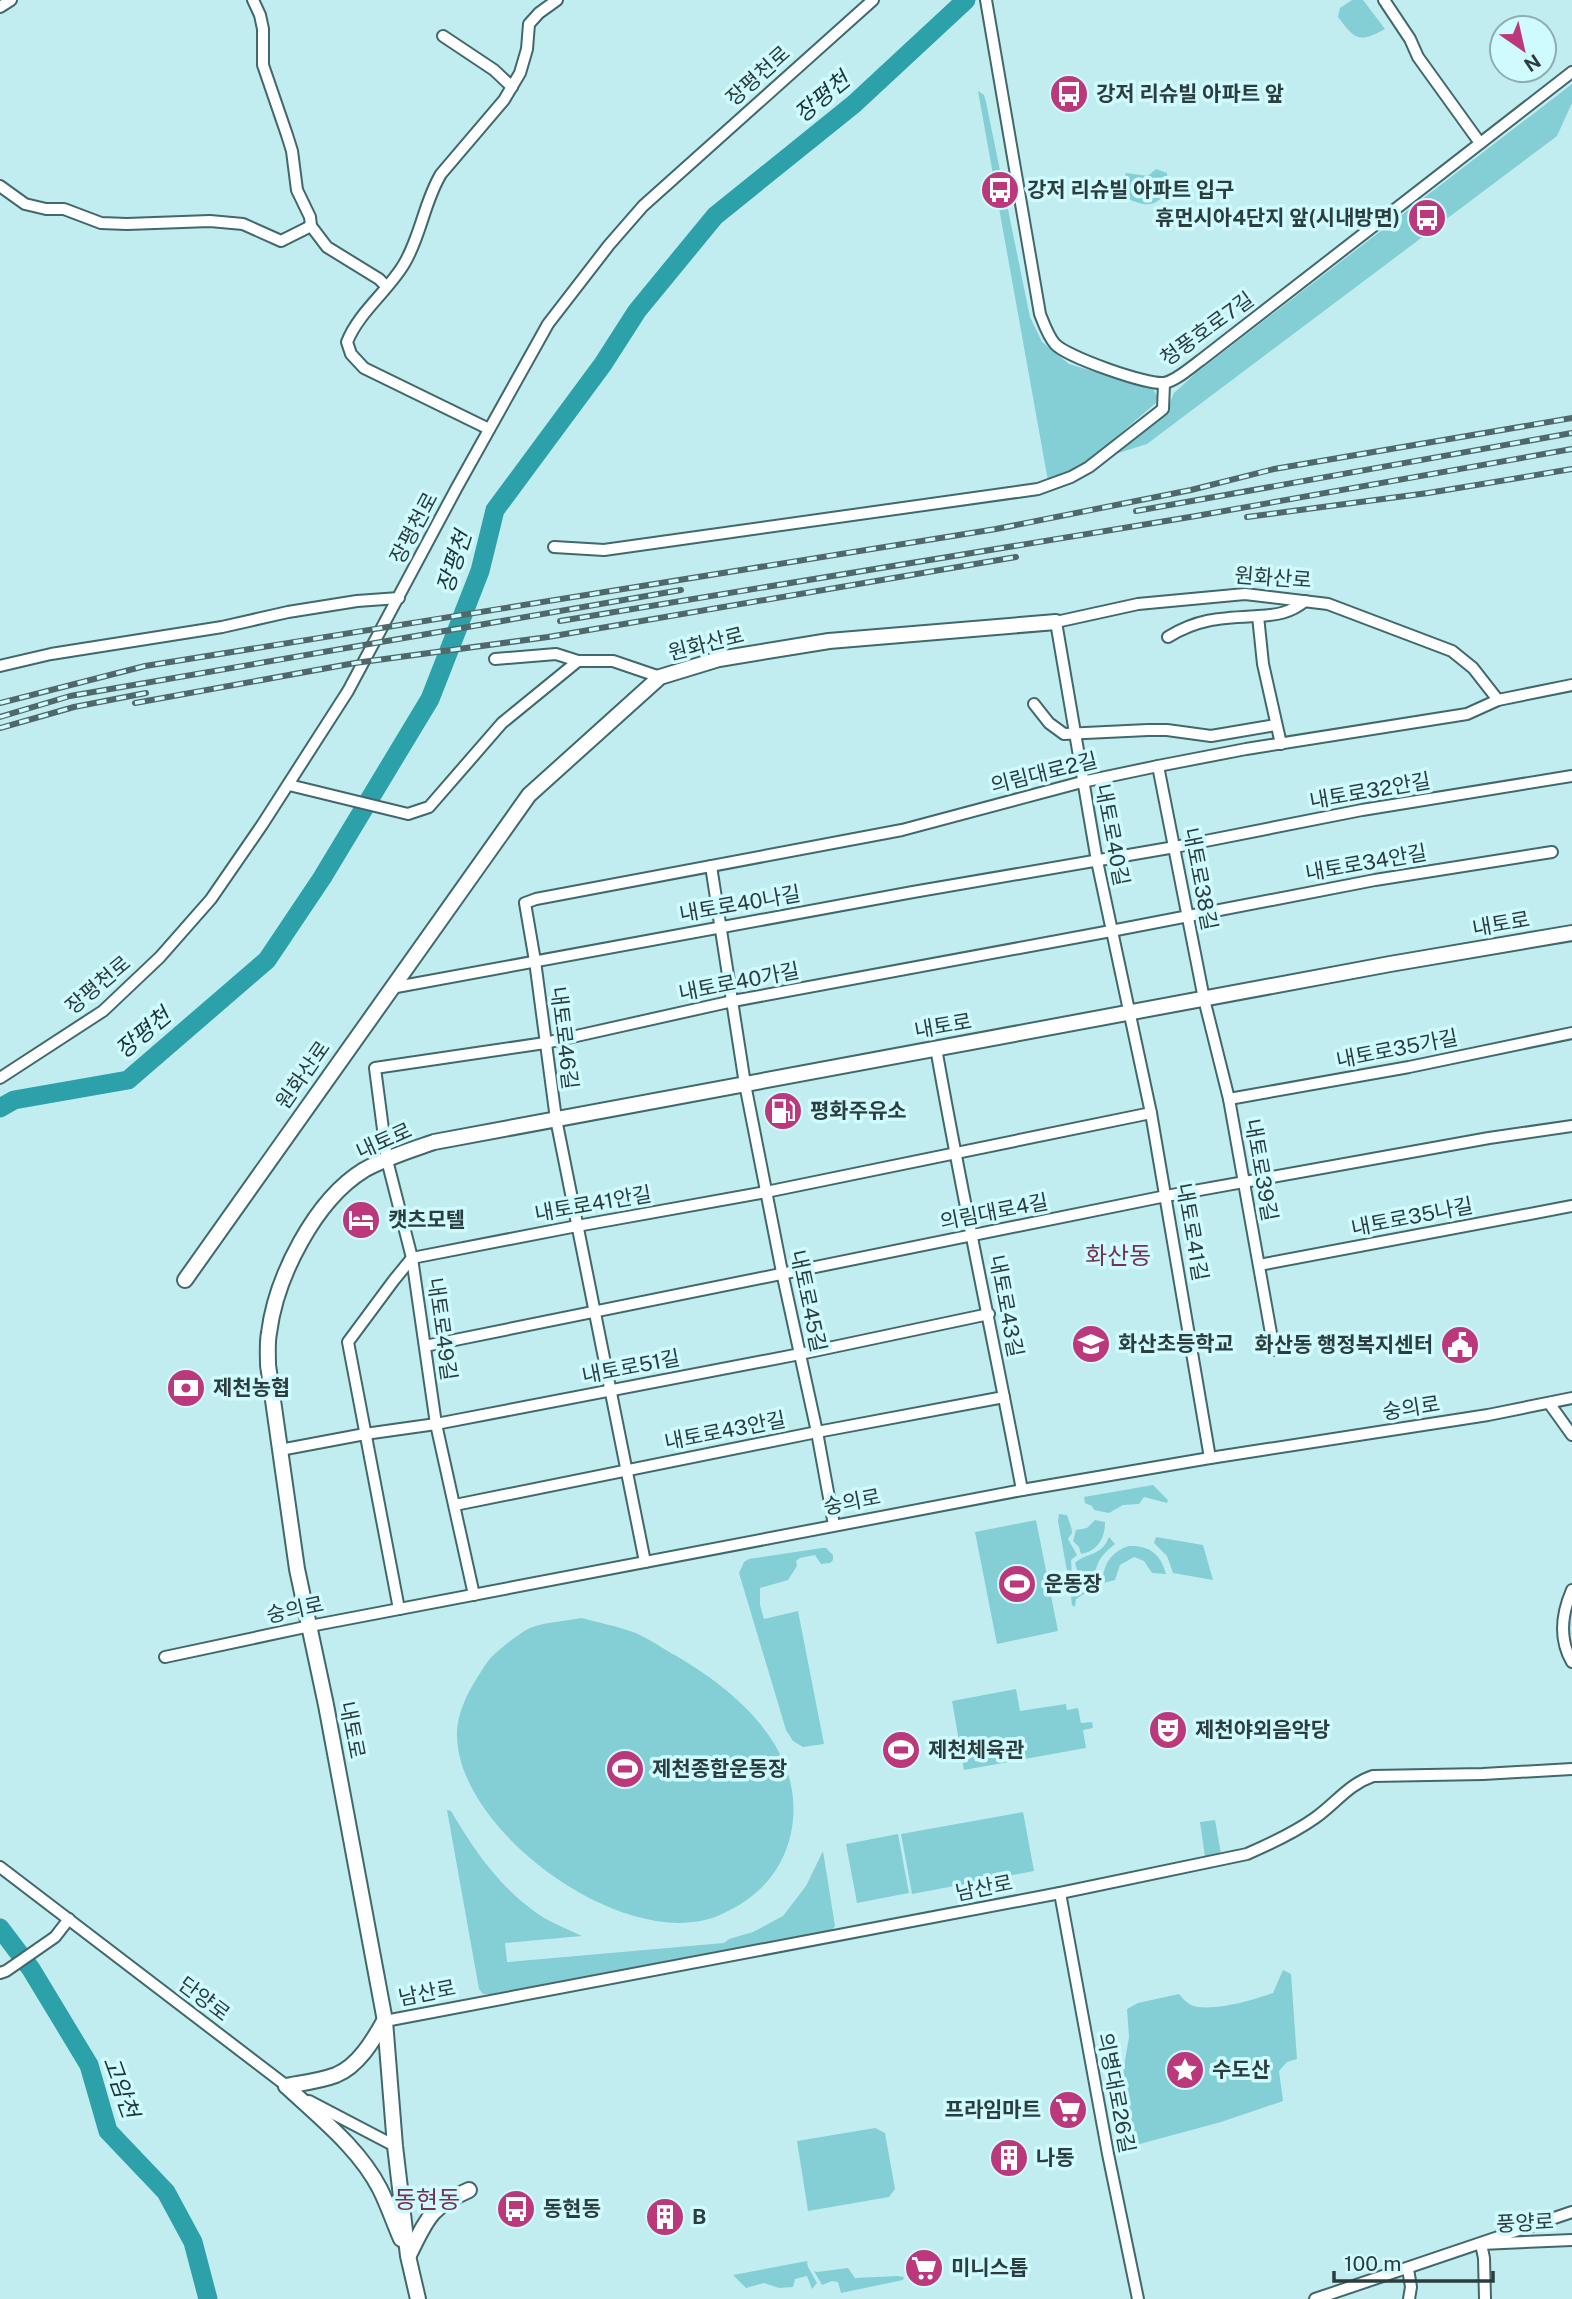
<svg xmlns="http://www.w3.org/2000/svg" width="1572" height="2299" font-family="'Public Sans','Noto Sans KR',sans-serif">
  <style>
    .green { fill: #84cfd5 }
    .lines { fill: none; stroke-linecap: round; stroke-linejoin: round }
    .river { stroke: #2da1aa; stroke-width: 19 }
    .minor-casing { stroke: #41686b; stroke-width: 14 }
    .major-casing { stroke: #41686b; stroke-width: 18 }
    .minor { stroke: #fff; stroke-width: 10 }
    .major { stroke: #fff; stroke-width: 14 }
    .rail-casing { stroke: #506869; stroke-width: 6 }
    .rail { stroke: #cffafe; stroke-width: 3.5; stroke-dasharray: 10; stroke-linecap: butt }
    .labels { text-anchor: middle; stroke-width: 7; stroke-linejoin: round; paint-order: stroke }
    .street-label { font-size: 21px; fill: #2c3d3e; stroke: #cffafe }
    .poi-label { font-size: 21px; font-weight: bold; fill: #2c3d3e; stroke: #cffafe; text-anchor: start }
    .water-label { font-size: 23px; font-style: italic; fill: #1c3537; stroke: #cffafe }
    .quarter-label { font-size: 24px; fill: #753353; stroke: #cffafe }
  </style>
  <rect width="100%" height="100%" fill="#c2edf0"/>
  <g class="green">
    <path d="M1352 0H1363L1385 29C1358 44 1355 39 1338 17L1340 8Z"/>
    <polygon points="1572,84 1572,103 1557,136 1147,444 1112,455 1168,407 1174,393 1196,373"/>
    <polygon points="978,91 984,95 986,102 1030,317 1042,342 1069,364 1153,389 1157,396 1156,403 1076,471 1048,481"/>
    <path d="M1156 169 1167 173C1168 192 1160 209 1139 203 1131 200 1124 199 1119 192L1126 173 1148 176Z"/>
    <polygon points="1153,1485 1168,1500 1167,1503 1144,1497 1139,1504 1123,1505 1109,1513 1094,1510 1092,1506 1085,1503 1084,1497"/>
    <path d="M1059 1514 1067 1515C1068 1518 1073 1532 1072 1533 1071 1535 1069 1537 1068 1539L1077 1555 1071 1560 1072 1576 1069 1582 1058 1521Z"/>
    <polygon points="1036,1520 1058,1631 997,1644 975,1532"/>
    <path d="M1095 1520 1105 1522C1105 1538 1098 1551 1081 1554L1079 1547 1073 1541 1076 1530 1087 1528Z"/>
    <path d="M1109 1537 1115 1544C1101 1555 1091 1567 1098 1585L1076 1599 1075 1607 1072 1605 1070 1588 1078 1573 1075 1563C1087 1552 1101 1557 1109 1537Z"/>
    <polygon points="1156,1537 1203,1545 1213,1580 1173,1573 1167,1556 1154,1543"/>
    <path d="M1129 1546C1149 1545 1161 1554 1166 1574L1152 1573 1144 1561 1134 1557 1120 1565 1115 1580 1103 1583C1102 1565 1112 1551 1129 1546Z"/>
    <polygon points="822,1548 826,1548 833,1555 833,1560 830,1563 821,1564 815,1555 800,1558 796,1561 797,1566 788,1580 760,1588 760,1605 764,1619 798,1611 824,1744 803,1747 793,1741 786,1730 739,1573 744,1562 749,1559"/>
    <path d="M582 1618C599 1623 617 1626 633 1632 646 1637 659 1646 671 1653 735 1689 808 1750 791 1833 783 1871 758 1898 722 1914 631 1957 460 1835 457 1737 456 1717 466 1695 477 1678 481 1672 484 1666 489 1660 495 1652 521 1632 530 1628 545 1622 566 1621 582 1618Z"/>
    <polygon points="1016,1689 1020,1711 1066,1704 1067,1710 1078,1708 1081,1723 1092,1722 1093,1728 1083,1730 1086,1748 964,1770 952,1701"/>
    <path d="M447 1810 451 1811C474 1850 500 1888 538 1914 551 1923 568 1929 582 1936L505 1943 507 1962 724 1943 729 1939 753 1932 783 1916 806 1886 823 1851 835 1926 832 1930 492 1994H483L479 1989Z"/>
    <polygon points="1023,1812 1034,1871 912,1894 901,1834"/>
    <polygon points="1215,1820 1221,1854 1205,1857 1200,1822"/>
    <polygon points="898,1834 909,1893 857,1903 846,1844"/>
    <path d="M1283 1970 1291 1974 1297 2059 1287 2062 1279 2071 1283 2101 1221 2122 1136 2145 1123 2072 1129 2037 1127 2009 1138 2003 1179 1994C1182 1998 1186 2002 1191 2005 1210 2013 1254 2000 1273 1993Z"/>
    <polygon points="875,2128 885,2133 895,2189 889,2197 808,2211 797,2141"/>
    <polygon points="807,2261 808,2267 817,2283 812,2289 807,2276 795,2279 793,2287 779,2288 764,2283 746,2288 733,2275"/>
    <polygon points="848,2268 855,2278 897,2276 904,2277 903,2280 841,2293 838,2282 832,2281 822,2285 814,2271 817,2272"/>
  </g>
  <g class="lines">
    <g class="river">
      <polyline points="0,1108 14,1100 128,1080 267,960 322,878 430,699 480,571 495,510 603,364 637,311 715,216 854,104 966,0"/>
      <polyline points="0,1928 31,1969 89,2065 108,2131 166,2192 193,2242 208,2299"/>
    </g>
    <defs>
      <g id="minor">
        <polyline points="253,0 260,15 263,29 263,65 287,135 292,151 297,190 310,217 311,226 327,247 379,279 386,286"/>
        <path d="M986 0 1040 314C1044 324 1048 336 1055 344 1067 357 1147 385 1164 383 1176 381 1191 367 1201 360L1572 72"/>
        <polyline points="1384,0 1410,39 1418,57 1480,143"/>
        <polyline points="0,7 11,0"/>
        <polyline points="443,36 494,70 512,87"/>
        <polyline points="0,186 25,204 46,209 64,209 101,223 127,224 210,221 243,224 281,241 311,226"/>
        <path d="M489 429 364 368 351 354 347 342C359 312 388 291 404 264 421 236 424 202 441 174L504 100 520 73 527 49 529 24 539 13 557 0"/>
        <polyline points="554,547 604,550 1038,489 1071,477 1089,467 1163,409 1164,383"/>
        <path d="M1258 616C1277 615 1290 613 1305 601"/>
        <path d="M1168 637C1199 618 1222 618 1258 616L1263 664 1281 744"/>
        <polyline points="495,659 556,654 578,661"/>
        <polyline points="0,666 51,654 222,627 288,612 357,601 399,598"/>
        <polyline points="1034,704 1049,723 1064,734 1148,730 1167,730 1211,736 1276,725"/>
        <polyline points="1158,766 1204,999 1229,1099 1274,1350"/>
        <polyline points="289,785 408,814 429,807 502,723 578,661 613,661 660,677"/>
        <polyline points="711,866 745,1084 782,1272 817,1432 834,1525"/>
        <polyline points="391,988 913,892 1175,847 1362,810 1572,776"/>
        <path d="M936 1048C962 1196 994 1342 1022 1490"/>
        <polyline points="0,1078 103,1011 160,957 211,899 262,825 348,691 456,489 548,324 609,245 643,206 873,0"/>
        <polyline points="1229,1099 1409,1067 1572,1033"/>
        <polyline points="1259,1265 1572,1206"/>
        <polyline points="425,1346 1166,1196 1489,1138 1572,1126"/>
        <polyline points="1549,1403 1572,1435"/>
        <polyline points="280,1450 365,1434 436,1424 800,1354 989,1314"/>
        <polyline points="1210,1458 1151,1113 1097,861 1056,622 1138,604 1245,594 1328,604 1452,651 1473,668 1498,700"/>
        <polyline points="455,1505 817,1432 1004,1397"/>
        <polyline points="645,1562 556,1119 535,961 525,903 536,899 902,830 1082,782 1158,766 1246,749 1467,714 1498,700 1572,685"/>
        <path d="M1572 1590C1562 1613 1558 1638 1572 1662"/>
        <polyline points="474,1595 436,1424 412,1258 387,1160 375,1068 545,1043 733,1001 1111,931 1375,880 1552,852"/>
        <polyline points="399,1609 348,1342 394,1280 412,1258 577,1226 766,1192 1151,1113"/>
        <polyline points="165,1657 310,1626 1022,1490 1210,1458 1488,1415 1572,1398"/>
        <polyline points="0,1867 292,2090"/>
        <polyline points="1060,1893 1108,2154 1138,2299"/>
        <polyline points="0,1973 6,1971 55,1937 69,1919"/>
        <path d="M385 2021 1060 1893 1247 1854C1270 1844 1294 1833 1315 1818 1336 1803 1349 1784 1373 1776L1483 1774 1572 1769"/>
        <polyline points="309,2101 395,2146"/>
        <polyline points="1408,2269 1411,2287 1409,2299"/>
        <polyline points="1315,2299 1572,2212"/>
        <polyline points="1485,2299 1484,2258 1481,2244 1572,2240"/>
      </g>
      <g id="major">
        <polyline points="185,1280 529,795 660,677 719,659 829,641 1056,622"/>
        <path d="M286 2086C319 2117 359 2148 380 2189 388 2205 394 2223 401 2239"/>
        <path d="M286 2086C302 2083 320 2081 336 2075 358 2066 373 2041 384 2021"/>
        <path d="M409 2255C427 2219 430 2207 469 2190"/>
        <path d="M418 2299 408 2256 395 2146 385 2021 326 1705 297 1569 268 1365C268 1354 267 1343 269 1333 276 1277 315 1200 364 1170 385 1158 411 1150 434 1142L1390 964 1572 933"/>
      </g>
    </defs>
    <use href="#minor" class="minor-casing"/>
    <use href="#major" class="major-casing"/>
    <use href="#minor" class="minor"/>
    <use href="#major" class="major"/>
    <defs>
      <g id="rail">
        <polyline points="1136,511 1572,433"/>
        <polyline points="1247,517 1428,493 1572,469"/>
        <polyline points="560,621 1196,516 1572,449"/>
        <polyline points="0,703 145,666 996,529 1191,490 1274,469 1572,418"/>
        <polyline points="135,703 355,663 548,637 1016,557"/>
        <polyline points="0,717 70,696 681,590"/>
        <polyline points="0,728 74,707 146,693"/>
      </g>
    </defs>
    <use href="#rail" class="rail-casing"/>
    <use href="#rail" class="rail"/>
  </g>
  <defs>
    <symbol id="bus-disc" viewBox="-11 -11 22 22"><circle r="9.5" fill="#bc387d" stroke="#cffafe"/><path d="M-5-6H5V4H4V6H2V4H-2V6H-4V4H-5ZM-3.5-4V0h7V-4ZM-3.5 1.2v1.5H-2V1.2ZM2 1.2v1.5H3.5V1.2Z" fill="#fff"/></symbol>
    <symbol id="fuel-disc" viewBox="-11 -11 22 22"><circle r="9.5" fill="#bc387d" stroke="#cffafe"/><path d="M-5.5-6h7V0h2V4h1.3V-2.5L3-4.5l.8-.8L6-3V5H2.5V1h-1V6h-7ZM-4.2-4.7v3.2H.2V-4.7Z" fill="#fff"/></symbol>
    <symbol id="hotel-disc" viewBox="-11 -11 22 22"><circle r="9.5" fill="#bc387d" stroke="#cffafe"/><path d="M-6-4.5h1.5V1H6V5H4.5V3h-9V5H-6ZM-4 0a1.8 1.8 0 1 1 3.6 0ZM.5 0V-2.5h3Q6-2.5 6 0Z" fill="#fff"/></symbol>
    <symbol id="school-disc" viewBox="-11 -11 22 22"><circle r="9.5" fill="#bc387d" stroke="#cffafe"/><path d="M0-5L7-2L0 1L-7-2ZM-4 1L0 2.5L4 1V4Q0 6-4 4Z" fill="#fff"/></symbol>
    <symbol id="civic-disc" viewBox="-11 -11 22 22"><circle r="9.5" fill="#bc387d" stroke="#cffafe"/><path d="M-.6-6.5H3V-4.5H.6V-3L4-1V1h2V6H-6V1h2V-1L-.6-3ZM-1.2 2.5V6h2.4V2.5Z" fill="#fff"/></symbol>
    <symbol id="bank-disc" viewBox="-11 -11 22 22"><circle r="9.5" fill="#bc387d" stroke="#cffafe"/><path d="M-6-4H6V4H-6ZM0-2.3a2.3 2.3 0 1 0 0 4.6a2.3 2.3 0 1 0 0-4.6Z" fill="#fff"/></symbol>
    <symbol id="stadium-disc" viewBox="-11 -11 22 22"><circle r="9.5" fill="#bc387d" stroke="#cffafe"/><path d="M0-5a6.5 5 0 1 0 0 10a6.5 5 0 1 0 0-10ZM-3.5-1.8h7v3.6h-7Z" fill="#fff"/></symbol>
    <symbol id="theatre-disc" viewBox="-11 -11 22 22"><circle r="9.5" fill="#bc387d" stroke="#cffafe"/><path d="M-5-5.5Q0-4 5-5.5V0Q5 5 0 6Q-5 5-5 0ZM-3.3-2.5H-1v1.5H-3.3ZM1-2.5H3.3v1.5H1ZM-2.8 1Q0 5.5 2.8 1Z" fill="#fff"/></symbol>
    <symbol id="sight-disc" viewBox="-11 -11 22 22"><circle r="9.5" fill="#bc387d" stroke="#cffafe"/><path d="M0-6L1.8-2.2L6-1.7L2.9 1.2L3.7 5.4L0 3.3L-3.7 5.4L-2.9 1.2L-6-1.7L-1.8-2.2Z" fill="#fff"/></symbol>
    <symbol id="supermarket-disc" viewBox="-11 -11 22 22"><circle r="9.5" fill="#bc387d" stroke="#cffafe"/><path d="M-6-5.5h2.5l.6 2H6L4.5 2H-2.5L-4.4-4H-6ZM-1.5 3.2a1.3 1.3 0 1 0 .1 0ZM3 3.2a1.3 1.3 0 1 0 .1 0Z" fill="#fff"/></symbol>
    <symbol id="building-disc" viewBox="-11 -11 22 22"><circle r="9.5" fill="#bc387d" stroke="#cffafe"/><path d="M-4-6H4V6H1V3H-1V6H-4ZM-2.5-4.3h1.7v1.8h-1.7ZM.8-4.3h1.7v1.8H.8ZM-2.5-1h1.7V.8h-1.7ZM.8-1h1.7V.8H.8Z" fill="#fff"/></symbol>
  </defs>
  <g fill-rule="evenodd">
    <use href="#bus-disc" x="1047" y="72" width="44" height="44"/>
    <use href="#bus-disc" x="978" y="168" width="44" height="44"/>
    <use href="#bus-disc" x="1405" y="196" width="44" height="44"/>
    <use href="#fuel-disc" x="761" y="1089" width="44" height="44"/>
    <use href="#hotel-disc" x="339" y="1198" width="44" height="44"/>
    <use href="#school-disc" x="1069" y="1322" width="44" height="44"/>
    <use href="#civic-disc" x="1438" y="1323" width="44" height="44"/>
    <use href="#bank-disc" x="164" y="1366" width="44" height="44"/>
    <use href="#stadium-disc" x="995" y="1562" width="44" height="44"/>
    <use href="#theatre-disc" x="1146" y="1708" width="44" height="44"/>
    <use href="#stadium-disc" x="879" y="1728" width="44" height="44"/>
    <use href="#stadium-disc" x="603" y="1747" width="44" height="44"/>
    <use href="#sight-disc" x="1163" y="2048" width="44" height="44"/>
    <use href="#supermarket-disc" x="1046" y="2088" width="44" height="44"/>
    <use href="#building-disc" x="987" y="2136" width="44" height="44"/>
    <use href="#bus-disc" x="494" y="2187" width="44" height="44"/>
    <use href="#building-disc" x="643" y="2195" width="44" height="44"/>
    <use href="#supermarket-disc" x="902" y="2246" width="44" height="44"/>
  </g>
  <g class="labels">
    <g class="street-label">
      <text transform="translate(758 76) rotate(-42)" y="7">장평천로</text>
      <text transform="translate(1207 329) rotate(-36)" y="7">청풍호로7길</text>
      <text transform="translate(414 528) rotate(-62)" y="7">장평천로</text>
      <text transform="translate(1273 578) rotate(4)" y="7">원화산로</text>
      <text transform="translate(706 644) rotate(-14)" y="7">원화산로</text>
      <text transform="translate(1044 773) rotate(-14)" y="7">의림대로2길</text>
      <text transform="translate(1370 791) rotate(-10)" y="7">내토로32안길</text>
      <text transform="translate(1112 835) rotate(79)" y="7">내토로40길</text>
      <text transform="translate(1366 863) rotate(-10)" y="7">내토로34안길</text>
      <text transform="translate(1200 879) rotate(79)" y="7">내토로38길</text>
      <text transform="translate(740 904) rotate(-10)" y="7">내토로40나길</text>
      <text transform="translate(1501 924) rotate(-10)" y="7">내토로</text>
      <text transform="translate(739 982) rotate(-11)" y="7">내토로40가길</text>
      <text transform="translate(98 985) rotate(-40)" y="7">장평천로</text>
      <text transform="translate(943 1026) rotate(-10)" y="7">내토로</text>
      <text transform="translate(564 1038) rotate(83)" y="7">내토로46길</text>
      <text transform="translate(1397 1049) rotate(-11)" y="7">내토로35가길</text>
      <text transform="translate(303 1075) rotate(-55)" y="7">원화산로</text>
      <text transform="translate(384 1141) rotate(-24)" y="7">내토로</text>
      <text transform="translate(1261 1170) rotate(80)" y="7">내토로39길</text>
      <text transform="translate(593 1204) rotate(-10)" y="7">내토로41안길</text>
      <text transform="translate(994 1212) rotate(-11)" y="7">의림대로4길</text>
      <text transform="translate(1412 1217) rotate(-11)" y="7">내토로35나길</text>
      <text transform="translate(1192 1232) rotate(80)" y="7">내토로41길</text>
      <text transform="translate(808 1301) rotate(78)" y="7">내토로45길</text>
      <text transform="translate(1006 1306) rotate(79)" y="7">내토로43길</text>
      <text transform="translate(442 1329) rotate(82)" y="7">내토로49길</text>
      <text transform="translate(631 1367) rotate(-11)" y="7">내토로51길</text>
      <text transform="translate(1411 1408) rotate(-9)" y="7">숭의로</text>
      <text transform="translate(725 1431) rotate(-11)" y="7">내토로43안길</text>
      <text transform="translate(852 1502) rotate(-11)" y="7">숭의로</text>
      <text transform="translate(295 1610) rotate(-12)" y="7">숭의로</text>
      <text transform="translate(352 1730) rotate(79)" y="7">내토로</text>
      <text transform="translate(984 1888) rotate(-11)" y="7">남산로</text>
      <text transform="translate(427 1993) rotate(-11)" y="7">남산로</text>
      <text transform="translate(204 1999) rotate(37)" y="7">단양로</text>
      <text transform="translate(1116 2093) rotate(79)" y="7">의병대로26길</text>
      <text transform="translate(1525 2223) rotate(-3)" y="7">풍양로</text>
    </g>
    <g class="poi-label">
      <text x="1096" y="101">강저 리슈빌 아파트 앞</text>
      <text x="1027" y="197">강저 리슈빌 아파트 입구</text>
      <text x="1400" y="225" text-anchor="end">휴먼시아4단지 앞(시내방면)</text>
      <text x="810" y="1118">평화주유소</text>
      <text x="388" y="1227">캣츠모텔</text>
      <text x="1118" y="1351">화산초등학교</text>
      <text x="1433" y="1352" text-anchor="end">화산동 행정복지센터</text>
      <text x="213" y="1395">제천농협</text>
      <text x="1044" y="1591">운동장</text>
      <text x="1195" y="1737">제천야외음악당</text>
      <text x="928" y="1757">제천체육관</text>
      <text x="652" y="1776">제천종합운동장</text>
      <text x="1212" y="2077">수도산</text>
      <text x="1041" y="2117" text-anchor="end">프라임마트</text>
      <text x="1036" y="2165">나동</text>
      <text x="543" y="2216">동현동</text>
      <text x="692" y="2224">B</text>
      <text x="951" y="2275">미니스톱</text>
    </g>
    <g class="water-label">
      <text transform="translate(822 97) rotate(-40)" y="8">장평천</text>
      <text transform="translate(454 562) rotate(-72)" y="8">장평천</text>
      <text transform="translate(143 1033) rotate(-40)" y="8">장평천</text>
      <text transform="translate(121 2087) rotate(70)" y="8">고암천</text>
    </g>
    <g class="quarter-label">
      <text x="1118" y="1264">화산동</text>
      <text x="427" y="2208">동현동</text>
    </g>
  </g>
  <g transform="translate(1523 49) rotate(146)"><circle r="33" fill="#cffafe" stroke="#8eaeb1" stroke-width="2"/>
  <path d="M0-5L12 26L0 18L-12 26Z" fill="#bc387d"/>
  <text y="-10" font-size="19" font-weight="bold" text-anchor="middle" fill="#2c3d3e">N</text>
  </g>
  <path d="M1334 2271v10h159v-10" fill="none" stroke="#2c3d3e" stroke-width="3.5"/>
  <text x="1344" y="2271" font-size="21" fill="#2c3d3e" stroke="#cffafe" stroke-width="5" paint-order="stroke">100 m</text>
</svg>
